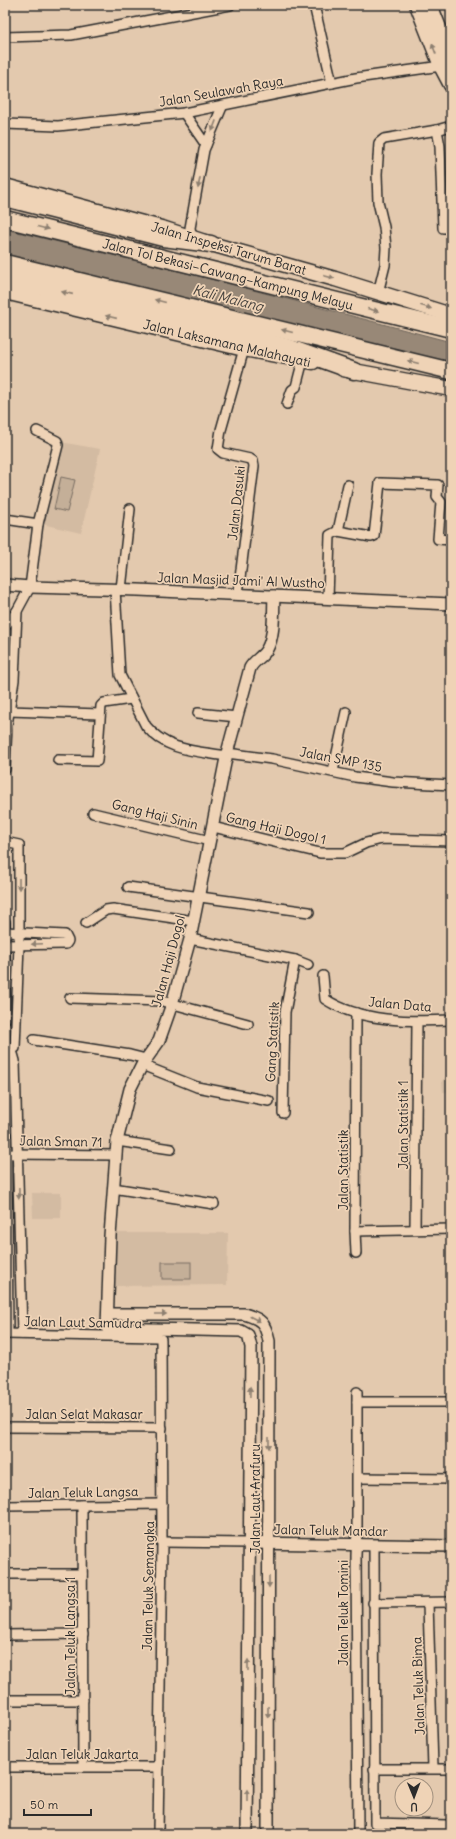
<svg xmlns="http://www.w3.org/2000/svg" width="456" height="1839" font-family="Delius,sans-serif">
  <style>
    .built { fill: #d3bba2 }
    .green { fill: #c4af98; stroke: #786d62 }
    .water { fill: #988877; stroke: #6c6359 }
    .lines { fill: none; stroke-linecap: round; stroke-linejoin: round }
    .minor-casing { stroke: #2b2b2b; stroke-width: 12 }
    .tertiary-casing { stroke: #2b2b2b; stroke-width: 14 }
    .primary-casing { stroke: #2b2b2b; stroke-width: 17 }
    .motorway-casing { stroke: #2b2b2b; stroke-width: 19 }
    .minor { stroke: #efd3b6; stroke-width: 9 }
    .tertiary { stroke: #efd3b6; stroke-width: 11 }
    .primary { stroke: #efd3b6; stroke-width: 14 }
    .motorway { stroke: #efd3b6; stroke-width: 16 }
    .oneway { fill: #8d7f70 }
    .labels { text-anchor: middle; stroke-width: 3.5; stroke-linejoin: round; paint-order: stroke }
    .street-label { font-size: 13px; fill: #2b2b2b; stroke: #efd3b6 }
    .water-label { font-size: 14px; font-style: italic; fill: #46423e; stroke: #efd3b6 }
  </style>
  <rect width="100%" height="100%" fill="#e3c9ae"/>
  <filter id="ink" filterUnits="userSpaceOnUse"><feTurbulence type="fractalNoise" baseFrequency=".025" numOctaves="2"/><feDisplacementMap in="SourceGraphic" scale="8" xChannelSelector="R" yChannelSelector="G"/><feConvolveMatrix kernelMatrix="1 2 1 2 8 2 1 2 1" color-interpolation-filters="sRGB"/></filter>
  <g filter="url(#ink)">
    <g class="built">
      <polygon points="60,442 100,449 81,533 42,524"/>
      <polygon points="451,1070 451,1092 443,1092 442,1081"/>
      <polygon points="32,1193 61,1193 61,1218 33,1218"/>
      <polygon points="115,1233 228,1233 227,1285 113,1286"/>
    </g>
    <g class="green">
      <polygon points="61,477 75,480 67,512 54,509"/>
      <rect x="162" y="1262" width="29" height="17"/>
    </g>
    <polygon class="water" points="5,229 211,279 451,342 451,371 5,263"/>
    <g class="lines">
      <defs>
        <g id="minor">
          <polyline points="314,5 332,83"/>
          <polyline points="5,37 71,35 230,5"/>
          <polyline points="184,113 206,145"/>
          <polyline points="5,124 58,126 184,113 356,78 441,66"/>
          <polyline points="437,130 440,146 443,228 451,228"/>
          <polyline points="192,238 190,228 204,150 222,107"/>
          <polyline points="378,293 385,265 386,248 384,227 378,202 377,174 379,143 384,139 437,130 451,126"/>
          <polyline points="287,404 292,390 296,387 303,360"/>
          <polyline points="5,519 38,524"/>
          <polyline points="338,531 348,485"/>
          <path d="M115 589 120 675 146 726C166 751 197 751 226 756"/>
          <polyline points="121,589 130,509"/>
          <polyline points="238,594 254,466 253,461 250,459 223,453 218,449 221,430 244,349"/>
          <polyline points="328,598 330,535 338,531 371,537 374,536 380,483 438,485 437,497 441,502 438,539 451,540"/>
          <polyline points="5,626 17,611"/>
          <polyline points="9,711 100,714"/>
          <polyline points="198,713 237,717"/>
          <polyline points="227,753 272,759 355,777 393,782 451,785"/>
          <polyline points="58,760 97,761 101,706 104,703 131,699"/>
          <polyline points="5,769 7,725 14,680 17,611 30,587 38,524 58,445 57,441 37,431"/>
          <polyline points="333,771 346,712"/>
          <polyline points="93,813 210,841"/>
          <polyline points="213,827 320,853 345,853 366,843 382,839 451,841"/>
          <polyline points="5,842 19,845 19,945 15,1048"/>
          <polyline points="128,887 309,912"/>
          <polyline points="5,922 5,1019"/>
          <polyline points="86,923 106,910 113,909 194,921"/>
          <polyline points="5,932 65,935 68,941 66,944 5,945"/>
          <polyline points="190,939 295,960 308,965"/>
          <path d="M323 976 325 999C359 1022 411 1022 451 1020"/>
          <polyline points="70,998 162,1001 248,1024"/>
          <polyline points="356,1013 355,1231 451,1229"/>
          <polyline points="34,1040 130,1055 146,1059"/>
          <polyline points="142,1065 197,1087 269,1101"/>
          <polyline points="283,1113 285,1012 295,960"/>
          <polyline points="117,1141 171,1149"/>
          <polyline points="13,1154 115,1155"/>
          <polyline points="113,1188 214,1204"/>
          <polyline points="415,1229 417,1022"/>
          <polyline points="355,1231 356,1253"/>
          <polyline points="5,1334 157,1337 161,1339 162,1542 158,1834"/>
          <polyline points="8,1334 6,1086 6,1057 9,1053 13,1054 15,1061 22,1334"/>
          <polyline points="357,1392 357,1527 356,1556 358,1834"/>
          <polyline points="357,1402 451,1402"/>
          <polyline points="5,1427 162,1428"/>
          <polyline points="358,1478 451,1479"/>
          <polyline points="82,1505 83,1766"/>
          <polyline points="5,1506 162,1504"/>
          <polyline points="162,1542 249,1543"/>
          <polyline points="374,1545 375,1823 447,1825"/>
          <polyline points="5,1574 82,1574"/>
          <polyline points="373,1603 451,1602"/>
          <polyline points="428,1603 433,1768"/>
          <polyline points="5,1635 83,1634"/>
          <polyline points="5,1700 83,1700"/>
          <polyline points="5,1767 159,1767"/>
          <polyline points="374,1769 451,1769"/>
        </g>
        <g id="tertiary">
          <polyline points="5,585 30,587 138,590 451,604"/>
          <path d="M108 1314H244C262 1319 265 1323 269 1341L268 1834"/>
          <polyline points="249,1543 451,1546"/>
          <path d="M247 1834 251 1347 248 1335 241 1331 107 1328 110 1236 117 1141 130 1089 142 1065 159 1041 172 1004 190 939 227 753 250 668C254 660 263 657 267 649 275 635 273 612 274 596"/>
        </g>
        <g id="primary">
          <polyline points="417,5 441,66 451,85"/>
          <polyline points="430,5 451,58"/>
          <polyline points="5,186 165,229 211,244 335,279 451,315"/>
          <polyline points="5,292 244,349 313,362"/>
          <polyline points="343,369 451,389"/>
        </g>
        <g id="motorway">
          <polyline points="5,198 163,238 211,244"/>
          <polyline points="5,219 451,329"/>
          <polyline points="5,263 451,371"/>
          <polyline points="5,278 186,321 290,348 354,371"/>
        </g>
      </defs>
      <use href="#minor" class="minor-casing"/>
      <use href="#tertiary" class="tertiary-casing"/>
      <use href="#primary" class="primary-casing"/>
      <use href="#motorway" class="motorway-casing"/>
      <use href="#minor" class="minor"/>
      <use href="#tertiary" class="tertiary"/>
      <use href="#primary" class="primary"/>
      <use href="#motorway" class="motorway"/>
    </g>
    <defs><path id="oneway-solid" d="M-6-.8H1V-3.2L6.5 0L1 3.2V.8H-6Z"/></defs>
    <g class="oneway">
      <use href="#oneway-solid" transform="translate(434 49) rotate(-111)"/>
      <use href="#oneway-solid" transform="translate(214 126) rotate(111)"/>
      <use href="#oneway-solid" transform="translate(199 183) rotate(101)"/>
      <use href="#oneway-solid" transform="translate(43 228) rotate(14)"/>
      <use href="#oneway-solid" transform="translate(329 277) rotate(15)"/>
      <use href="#oneway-solid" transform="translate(67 293) rotate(-167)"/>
      <use href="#oneway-solid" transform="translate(160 301) rotate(-166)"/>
      <use href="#oneway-solid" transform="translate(426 307) rotate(17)"/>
      <use href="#oneway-solid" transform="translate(373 310) rotate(14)"/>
      <use href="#oneway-solid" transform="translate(111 317) rotate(-167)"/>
      <use href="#oneway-solid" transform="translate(287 331) rotate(-166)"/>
      <use href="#oneway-solid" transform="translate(413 362) rotate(-166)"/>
      <use href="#oneway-solid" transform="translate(19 884) rotate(90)"/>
      <use href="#oneway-solid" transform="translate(37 944) rotate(178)"/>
      <use href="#oneway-solid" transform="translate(19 1193) rotate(89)"/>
      <use href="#oneway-solid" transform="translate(161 1314)"/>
      <use href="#oneway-solid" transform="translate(255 1319) rotate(27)"/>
      <use href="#oneway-solid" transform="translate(250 1392) rotate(-89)"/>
      <use href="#oneway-solid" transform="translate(269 1443) rotate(90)"/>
      <use href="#oneway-solid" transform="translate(269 1582) rotate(90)"/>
      <use href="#oneway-solid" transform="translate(248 1665) rotate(-90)"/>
      <use href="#oneway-solid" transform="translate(268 1712) rotate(90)"/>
      <use href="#oneway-solid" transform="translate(247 1795) rotate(-90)"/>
    </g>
  </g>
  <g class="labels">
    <g class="street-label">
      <text transform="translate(221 91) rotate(-10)" y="5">Jalan Seulawah Raya</text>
      <text transform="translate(229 248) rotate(16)" y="5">Jalan Inspeksi Tarum Barat</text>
      <text transform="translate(228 274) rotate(14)" y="5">Jalan Tol Bekasi–Cawang–Kampung Melayu</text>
      <text transform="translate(227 343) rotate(13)" y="5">Jalan Laksamana Malahayati</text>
      <text transform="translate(236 503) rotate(-84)" y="5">Jalan Dasuki</text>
      <text transform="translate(241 580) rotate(2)" y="5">Jalan Masjid Jami' Al Wustho</text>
      <text transform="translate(341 759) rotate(11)" y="5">Jalan SMP 135</text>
      <text transform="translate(155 814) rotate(14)" y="5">Gang Haji Sinin</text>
      <text transform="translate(276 828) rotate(13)" y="5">Gang Haji Dogol 1</text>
      <text transform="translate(168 961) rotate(-75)" y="5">Jalan Haji Dogol</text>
      <text transform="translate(400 1004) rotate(5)" y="5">Jalan Data</text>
      <text transform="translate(272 1042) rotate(-87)" y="5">Gang Statistik</text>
      <text transform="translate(403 1125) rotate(-90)" y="5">Jalan Statistik 1</text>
      <text transform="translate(61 1141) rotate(1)" y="5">Jalan Sman 71</text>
      <text transform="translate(343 1170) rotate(-90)" y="5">Jalan Statistik</text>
      <text transform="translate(83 1322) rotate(1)" y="5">Jalan Laut Samudra</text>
      <text x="84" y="1419">Jalan Selat Makasar</text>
      <text transform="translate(83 1492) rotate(-1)" y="5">Jalan Teluk Langsa</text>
      <text transform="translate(255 1499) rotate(-90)" y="5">Jalan Laut Arafuru</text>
      <text transform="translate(331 1530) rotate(1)" y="5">Jalan Teluk Mandar</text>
      <text transform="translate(148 1586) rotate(-89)" y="5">Jalan Teluk Semangka</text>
      <text transform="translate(343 1613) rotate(-90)" y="5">Jalan Teluk Tomini</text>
      <text transform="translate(70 1636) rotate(-90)" y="5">Jalan Teluk Langsa 1</text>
      <text transform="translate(418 1686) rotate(-92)" y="5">Jalan Teluk Bima</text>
      <text x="82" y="1759">Jalan Teluk Jakarta</text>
    </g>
    <g class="water-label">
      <text transform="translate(228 298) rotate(14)" y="5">Kali Malang</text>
    </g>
  </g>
  <rect width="456" height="1839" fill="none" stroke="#efd3b6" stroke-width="20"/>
  <rect x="10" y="10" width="436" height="1819" fill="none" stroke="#2b2b2b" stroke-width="1.5" filter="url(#ink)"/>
  <g transform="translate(414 1797) rotate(179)"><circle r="19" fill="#efd3b6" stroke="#a1907e"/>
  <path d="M0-3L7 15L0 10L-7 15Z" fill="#2b2b2b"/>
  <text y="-6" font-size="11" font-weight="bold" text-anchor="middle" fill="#2b2b2b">U</text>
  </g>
  <path d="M24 1809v6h67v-6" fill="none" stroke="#2b2b2b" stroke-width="2"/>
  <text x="30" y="1809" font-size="12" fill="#2b2b2b" stroke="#efd3b6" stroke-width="3" paint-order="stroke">50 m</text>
</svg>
